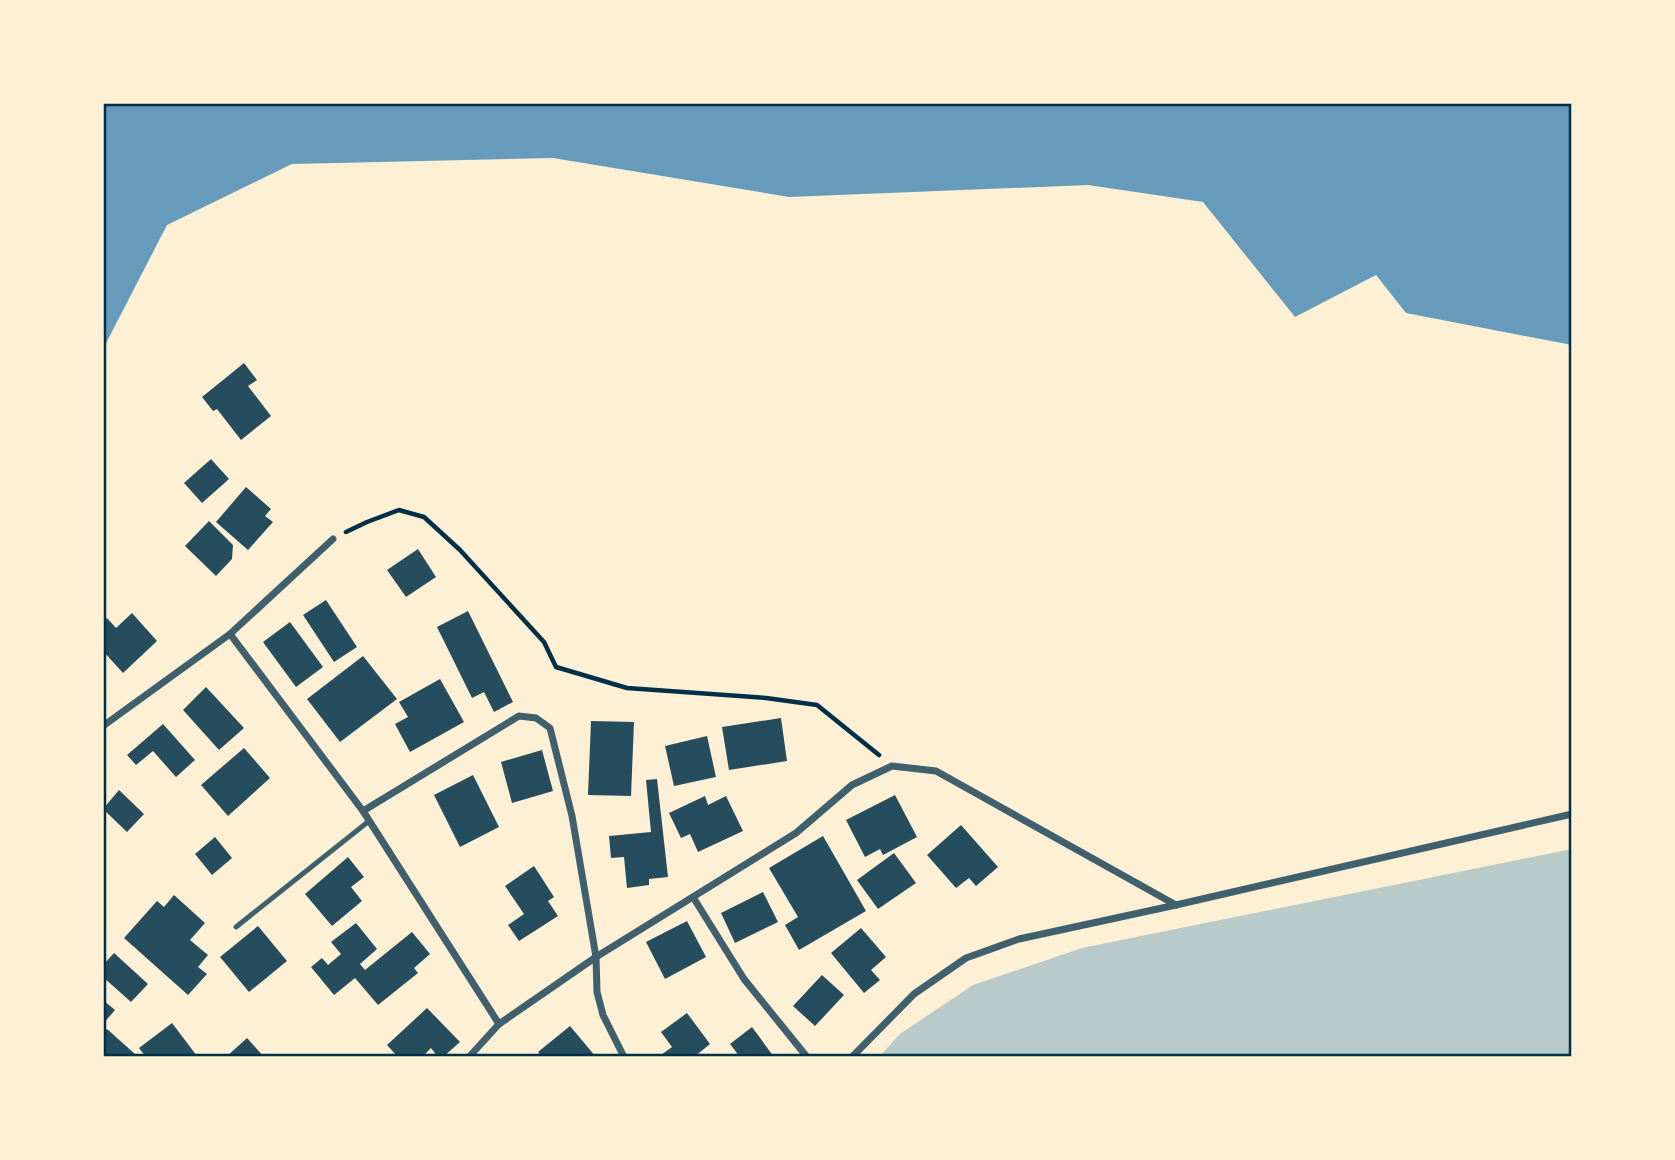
<svg xmlns="http://www.w3.org/2000/svg" width="1675" height="1160" font-family="'Fira Sans Condensed',sans-serif">
  <style>
    .green { fill: #b9caca }
    .water { fill: #669bbc }
    .building { fill: #264d5e }
    .lines { fill: none; stroke-linecap: round; stroke-linejoin: round }
    .path { stroke: #003049; stroke-width: 4.5 }
    .service { stroke: #3f606c; stroke-width: 5 }
    .minor { stroke: #3f606c; stroke-width: 7 }
    .neatline { fill: none; stroke: #003049; stroke-width: 2.5 }
  </style>
  <rect width="100%" height="100%" fill="#fdf0d5"/>
  <polygon class="green" points="1572,849 1572,1057 879,1057 900,1034 973,985 1082,948"/>
  <polygon class="water" points="103,103 1572,103 1572,345 1406,313 1376,275 1295,317 1203,202 1088,185 789,197 553,158 292,164 167,225 103,349"/>
  <g class="building">
    <polygon points="244,363 257,380 248,386 271,416 241,440 217,409 213,411 202,397"/>
    <polygon points="211,459 229,479 202,503 184,483"/>
    <polygon points="246,487 271,509 265,516 273,522 248,550 216,522"/>
    <polygon points="209,521 233,545 232,559 216,576 185,546"/>
    <polygon points="418,549 436,577 406,597 387,570"/>
    <polygon points="326,600 357,647 334,662 303,615"/>
    <polygon points="468,611 513,702 494,712 484,692 472,698 437,627"/>
    <polygon points="132,613 157,641 123,673 103,651 103,622 107,618 116,628"/>
    <polygon points="290,622 323,667 296,687 263,642"/>
    <polygon points="363,656 397,699 340,742 307,699"/>
    <polygon points="440,679 464,722 410,752 395,724 408,717 399,702"/>
    <polygon points="206,687 244,728 219,750 183,710"/>
    <polygon points="781,718 787,761 729,770 722,727"/>
    <polygon points="591,721 634,722 631,796 588,795"/>
    <polygon points="163,724 195,760 176,777 153,751 136,765 127,755"/>
    <polygon points="707,736 716,777 674,786 665,746"/>
    <polygon points="244,748 270,778 228,816 201,785"/>
    <polygon points="542,750 553,791 512,803 501,762"/>
    <polygon points="473,775 499,827 460,847 434,795"/>
    <polygon points="657,779 668,877 649,879 649,885 627,888 624,857 611,858 609,836 651,832 646,780"/>
    <polygon points="119,790 144,814 127,832 103,809"/>
    <polygon points="895,795 917,837 883,855 880,849 865,857 846,820"/>
    <polygon points="705,796 708,805 726,796 743,831 698,852 690,834 681,838 669,813"/>
    <polygon points="961,825 998,867 976,886 969,878 956,888 927,855"/>
    <polygon points="823,836 866,911 799,950 785,925 798,917 769,868"/>
    <polygon points="215,837 232,858 212,875 195,854"/>
    <polygon points="894,853 916,883 878,909 857,880"/>
    <polygon points="348,857 364,877 351,887 362,901 332,926 305,894"/>
    <polygon points="534,866 554,897 548,901 558,916 519,941 508,925 524,914 505,886"/>
    <polygon points="763,892 778,922 735,943 721,913"/>
    <polygon points="174,895 205,923 190,940 208,955 198,967 207,974 188,995 124,938 157,901 164,907"/>
    <polygon points="687,921 706,957 665,979 646,942"/>
    <polygon points="356,923 377,949 360,964 365,970 412,932 430,954 414,968 418,973 378,1005 355,978 334,995 311,967 322,958 328,965 341,954 331,942"/>
    <polygon points="258,926 287,961 249,992 220,957"/>
    <polygon points="861,928 886,957 871,970 880,980 864,993 831,953"/>
    <polygon points="114,953 148,984 131,1002 103,977 103,965"/>
    <polygon points="822,975 844,995 815,1026 793,1006"/>
    <polygon points="103,1000 115,1010 103,1024"/>
    <polygon points="427,1008 460,1042 443,1057 438,1057 431,1048 422,1057 398,1057 387,1045"/>
    <polygon points="687,1013 710,1044 694,1057 658,1057 672,1047 661,1032"/>
    <polygon points="172,1023 197,1056 146,1057 139,1048"/>
    <polygon points="570,1026 596,1057 542,1057 538,1052"/>
    <polygon points="752,1027 774,1057 740,1057 730,1044"/>
    <polygon points="107,1029 135,1054 133,1057 103,1057 103,1034"/>
    <polygon points="247,1038 264,1057 226,1057"/>
  </g>
  <g class="lines">
    <polyline class="path" points="346,532 367,522 399,510 424,517 460,550 544,642 556,667 627,688 766,698 817,705 879,755"/>
    <polyline class="service" points="236,927 369,821"/>
    <g class="minor">
      <polyline points="230,634 363,811 499,1024"/>
      <polyline points="103,726 230,634 333,539"/>
      <polyline points="363,811 519,716 536,718 550,728 572,816 596,957 597,992 603,1015 624,1057"/>
      <polyline points="693,897 744,979 807,1057"/>
      <polyline points="469,1057 499,1024 596,957 796,833 852,785 892,766 936,771 1176,905"/>
      <polyline points="852,1057 914,994 966,958 1019,939 1176,905 1572,814"/>
    </g>
  </g>
  <rect width="1675" height="1160" fill="none" stroke="#fdf0d5" stroke-width="210"/>
  <rect x="105" y="105" width="1465" height="950" class="neatline"/>
</svg>
